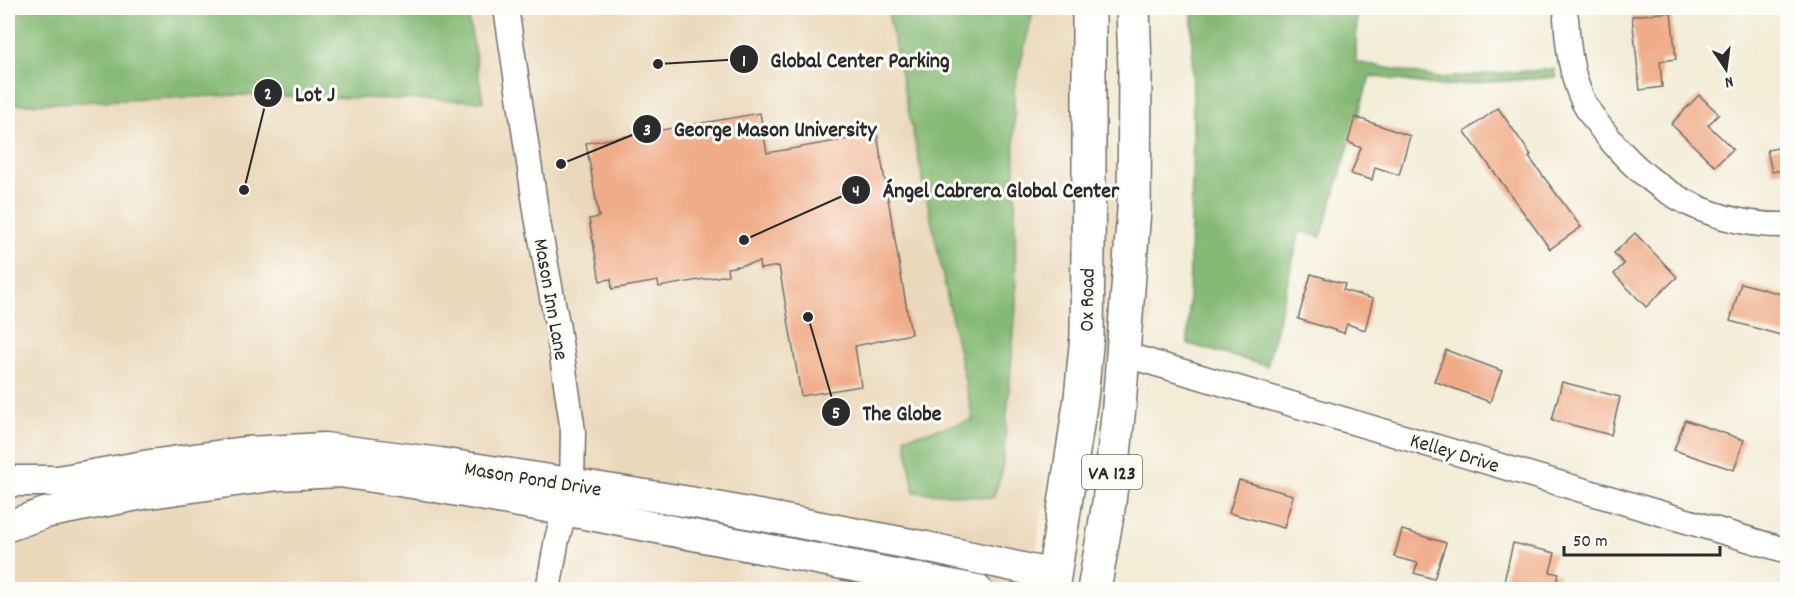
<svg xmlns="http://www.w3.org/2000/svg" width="1795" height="597" font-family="Dekko,sans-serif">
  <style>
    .built { fill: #ead8ba }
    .forest { fill: #85ba76; stroke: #587250; stroke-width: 1.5 }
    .building { fill: #f0ac88 }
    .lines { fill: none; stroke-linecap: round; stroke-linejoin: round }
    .minor-casing { stroke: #716f68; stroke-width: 27 }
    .tertiary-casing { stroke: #716f68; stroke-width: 33 }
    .primary-casing { stroke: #716f68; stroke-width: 36 }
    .minor { stroke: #fff; stroke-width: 24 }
    .tertiary { stroke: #fff; stroke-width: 30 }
    .primary { stroke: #fff; stroke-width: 33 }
    .labels { text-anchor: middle; stroke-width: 6; stroke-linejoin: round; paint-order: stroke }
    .shield { fill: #fdfcf7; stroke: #6a6a68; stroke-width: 1.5 }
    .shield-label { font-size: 20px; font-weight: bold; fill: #2b2b2b }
    .street-label { font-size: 21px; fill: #2b2b2b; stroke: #fdfcf7 }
    .leader { fill: none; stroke: #2b2b2b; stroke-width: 2 }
    .callout-dot { fill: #2b2b2b; stroke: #fdfcf7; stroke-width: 2 }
    .mark-label { font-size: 18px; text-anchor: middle; font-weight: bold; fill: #fff }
    .callout-label { font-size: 22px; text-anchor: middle; font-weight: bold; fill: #2b2b2b; stroke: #fdfcf7; stroke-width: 6; stroke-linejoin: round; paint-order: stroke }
  </style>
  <rect width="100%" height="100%" fill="#fdfcf7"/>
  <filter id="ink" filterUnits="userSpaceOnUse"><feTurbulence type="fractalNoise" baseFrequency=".0167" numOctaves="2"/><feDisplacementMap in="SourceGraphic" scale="12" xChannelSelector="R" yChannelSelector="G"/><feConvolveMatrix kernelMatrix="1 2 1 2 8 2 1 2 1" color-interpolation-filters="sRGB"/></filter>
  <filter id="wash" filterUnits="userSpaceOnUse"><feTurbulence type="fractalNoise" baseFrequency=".008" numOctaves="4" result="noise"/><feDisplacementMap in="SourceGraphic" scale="24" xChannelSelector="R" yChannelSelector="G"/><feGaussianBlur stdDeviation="1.35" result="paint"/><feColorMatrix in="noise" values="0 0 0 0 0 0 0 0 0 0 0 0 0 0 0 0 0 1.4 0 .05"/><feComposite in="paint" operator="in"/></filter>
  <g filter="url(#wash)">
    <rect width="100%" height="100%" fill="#f3edd8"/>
    <polygon class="built" points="8,8 1076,8 1153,320 1041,513 1032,581 1069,589 8,589"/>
    <g class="forest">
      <polygon points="8,8 467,8 483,101 238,95 8,105"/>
      <polygon points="887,8 1034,8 1014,90 1016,308 1002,473 993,498 914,492 905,437 973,420"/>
      <polygon points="1192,8 1357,8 1356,62 1439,78 1554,69 1556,77 1440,86 1370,76 1321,237 1300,231 1267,366 1188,344 1193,135"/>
    </g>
    <g id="blocks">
      <g class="building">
        <polygon points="1671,12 1676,59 1660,61 1662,87 1640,90 1632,16"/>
        <polygon points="1699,95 1719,114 1708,125 1733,149 1715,166 1671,124"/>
        <polygon points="1498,108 1531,155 1529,157 1581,227 1550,249 1465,132"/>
        <polygon points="760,113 767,153 877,134 911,334 855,346 861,386 801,396 779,266 760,269 759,262 727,268 728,275 659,287 658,281 612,289 611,279 600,281 589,219 599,217 586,143"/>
        <polygon points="1355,117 1410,136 1399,175 1375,167 1372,180 1351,174 1361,148 1348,142"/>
        <polygon points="1788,146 1788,169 1772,172 1767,150"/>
        <polygon points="1635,233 1677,277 1646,307 1614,274 1624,264 1614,253"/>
        <polygon points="1311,274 1345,284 1343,290 1373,299 1365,330 1347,324 1344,333 1298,319"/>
        <polygon points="1741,283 1788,296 1788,323 1784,336 1730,321"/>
        <polygon points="1446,350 1502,371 1490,402 1434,381"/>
        <polygon points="1562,382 1620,397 1611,435 1552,420"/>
        <polygon points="1685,420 1744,440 1734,470 1674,450"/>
        <polygon points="1239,480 1293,495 1284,528 1229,513"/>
        <polygon points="1402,530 1446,543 1434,579 1414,573 1418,563 1394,557"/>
        <polygon points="1513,543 1555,553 1550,572 1559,574 1555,590 1502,590"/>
      </g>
    </g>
  </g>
  <g filter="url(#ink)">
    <use href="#blocks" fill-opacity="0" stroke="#716f68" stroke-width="1.5"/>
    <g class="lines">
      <defs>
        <g id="minor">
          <polyline points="506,8 537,217 558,329 573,431 572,484 557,539 548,590"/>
          <path d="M1566 18C1568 47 1571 77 1584 103 1592 118 1603 131 1614 144 1658 196 1719 227 1788 225"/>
          <polyline points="1123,354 1788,551"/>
        </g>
        <g id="tertiary">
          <polyline points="8,481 58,481 150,465 245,452 324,448 440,463 690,502 926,547 1054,575"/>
          <polyline points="8,526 45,513 143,494 278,475 340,472 425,485 564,510 977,590"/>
        </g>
        <g id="primary">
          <polyline points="1052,590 1081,398 1087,336 1089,167 1089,8"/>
          <polyline points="1094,590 1109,503 1119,406 1134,210 1135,68 1133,8"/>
        </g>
      </defs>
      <use href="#minor" class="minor-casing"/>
      <use href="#tertiary" class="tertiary-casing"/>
      <use href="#primary" class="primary-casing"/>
      <use href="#minor" class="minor"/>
      <use href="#tertiary" class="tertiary"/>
      <use href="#primary" class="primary"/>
    </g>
  </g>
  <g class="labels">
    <rect class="shield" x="1082" y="455" width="60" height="34" rx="4.5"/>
    <g class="shield-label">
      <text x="1112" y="479">VA 123</text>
    </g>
    <g class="street-label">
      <text transform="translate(552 299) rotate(80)" y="7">Mason Inn Lane</text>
      <text transform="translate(1086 300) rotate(-89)" y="7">Ox Road</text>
      <text transform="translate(1455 452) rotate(17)" y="7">Kelley Drive</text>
      <text transform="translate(533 478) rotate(9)" y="7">Mason Pond Drive</text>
    </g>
  </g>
  <path class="leader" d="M658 64L744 59M244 190L268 93M561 164L647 129M744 240L856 190M808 317L836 412"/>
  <g class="callout-dot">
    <circle cx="658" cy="64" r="6"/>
    <circle cx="244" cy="190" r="6"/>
    <circle cx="561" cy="164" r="6"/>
    <circle cx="744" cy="240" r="6"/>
    <circle cx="808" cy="317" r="6"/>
    <circle cx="744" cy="59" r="15"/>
    <circle cx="268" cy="93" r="15"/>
    <circle cx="647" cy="129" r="15"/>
    <circle cx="856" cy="190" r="15"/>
    <circle cx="836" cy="412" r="15"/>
  </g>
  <g class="mark-label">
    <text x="744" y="66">1</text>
    <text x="268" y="99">2</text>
    <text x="647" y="135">3</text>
    <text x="856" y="196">4</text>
    <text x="836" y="418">5</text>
  </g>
  <g class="callout-label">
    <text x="860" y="67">Global Center Parking</text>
    <text x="315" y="101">Lot J</text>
    <text x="775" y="136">George Mason University</text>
    <text x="1001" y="197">Ángel Cabrera Global Center</text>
    <text x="902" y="420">The Globe</text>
  </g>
  <rect width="1795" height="597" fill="none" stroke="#fdfcf7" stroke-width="30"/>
  <g transform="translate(1726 69) rotate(167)" stroke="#fdfcf7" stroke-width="4.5" paint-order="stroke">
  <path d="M0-4.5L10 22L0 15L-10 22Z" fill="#2b2b2b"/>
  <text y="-9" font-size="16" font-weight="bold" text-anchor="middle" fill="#2b2b2b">N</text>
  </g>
  <path d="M1564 546v9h156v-9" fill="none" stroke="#2b2b2b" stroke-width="3"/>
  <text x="1573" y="546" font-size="18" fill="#2b2b2b" stroke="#fdfcf7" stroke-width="4.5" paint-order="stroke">50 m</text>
</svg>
